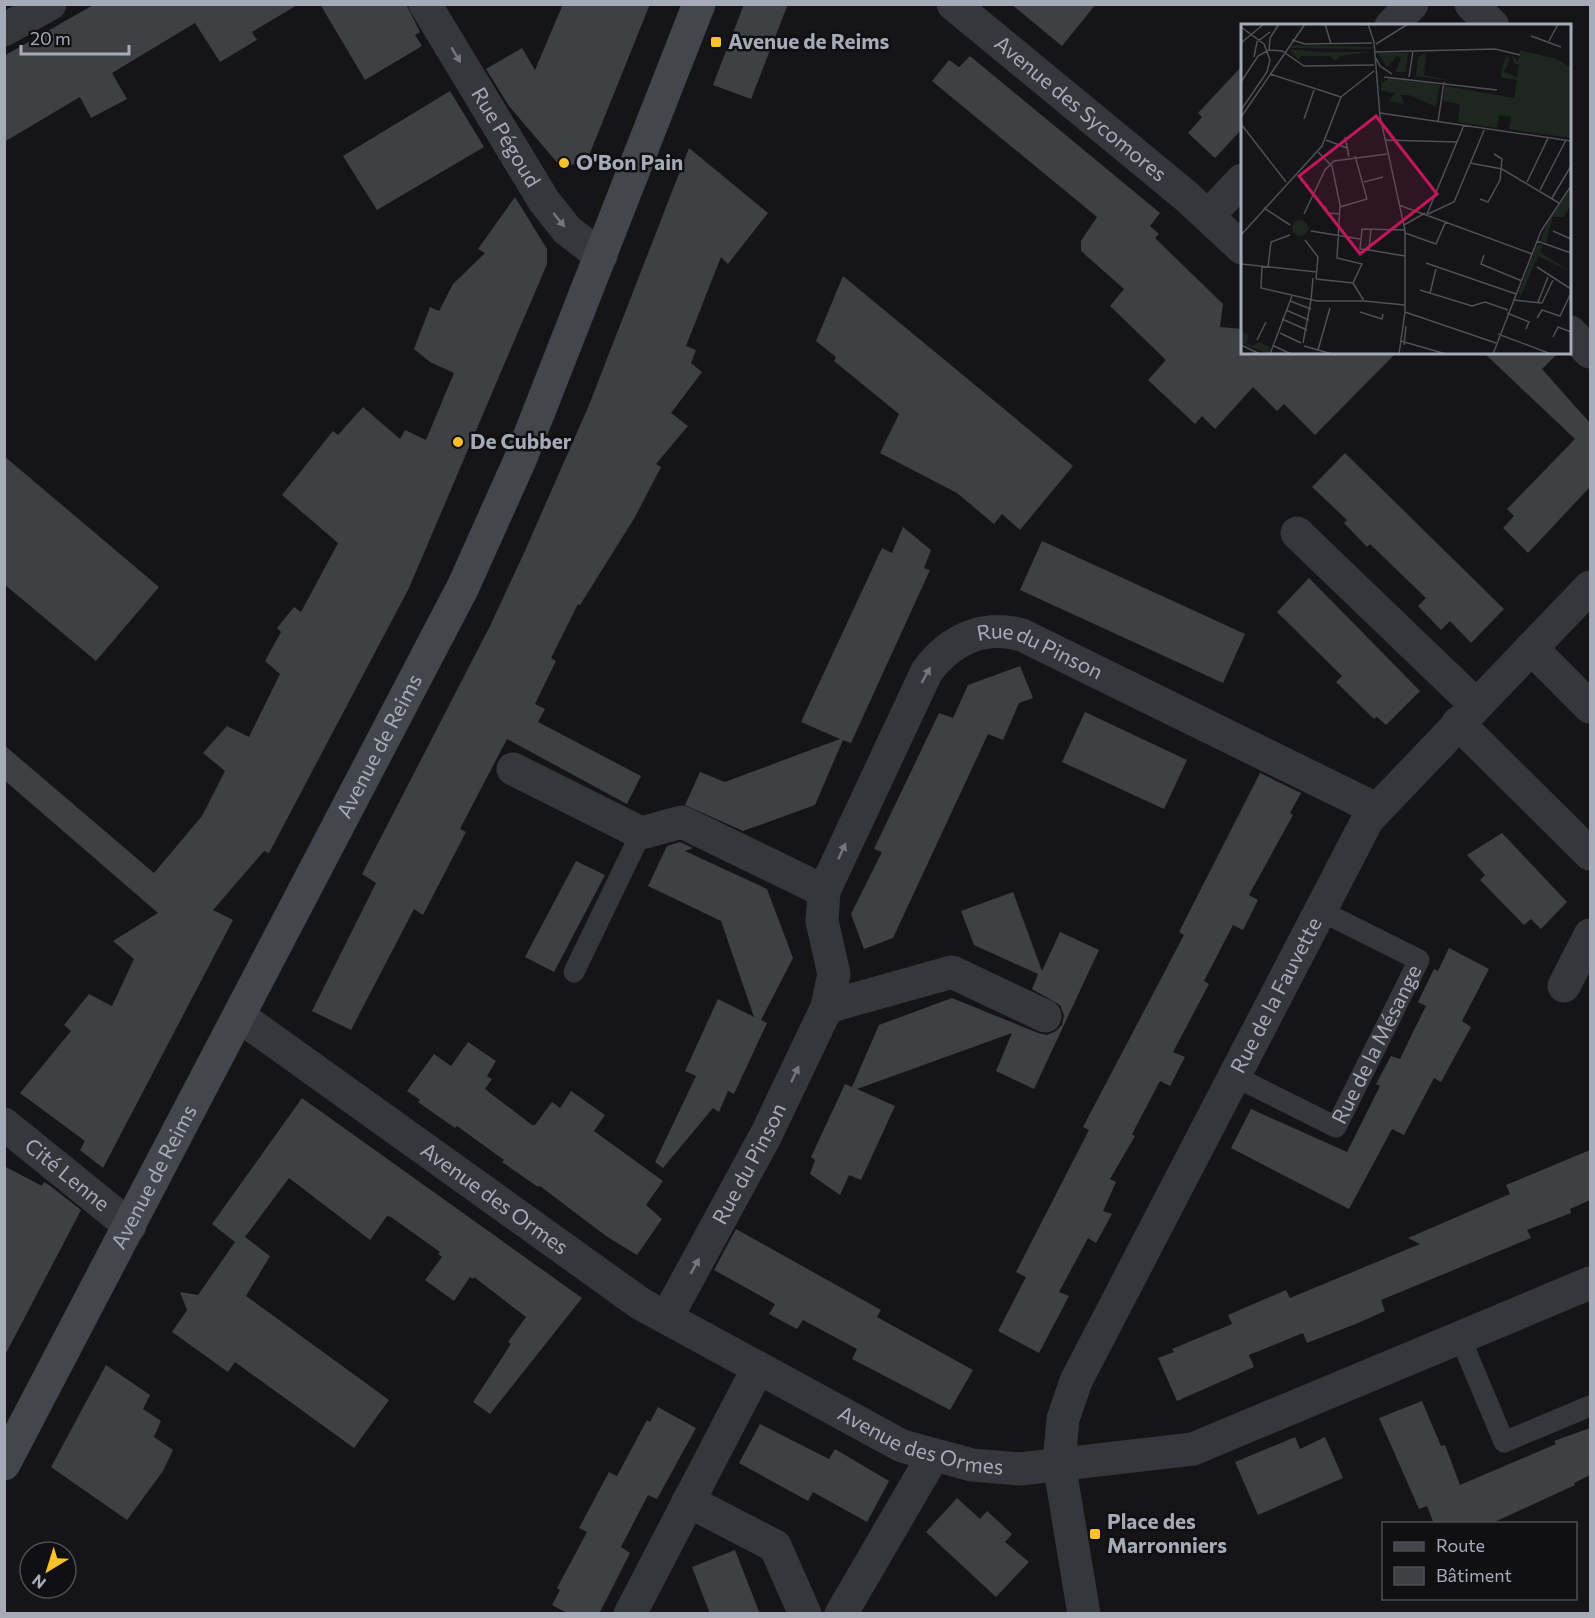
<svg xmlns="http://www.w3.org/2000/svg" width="1595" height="1618" font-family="Commissioner,sans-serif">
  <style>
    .building { fill: #3f4044 }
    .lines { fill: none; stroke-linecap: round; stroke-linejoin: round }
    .lane { stroke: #36373d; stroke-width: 21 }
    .street { stroke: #36373d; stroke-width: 33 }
    .secondary { stroke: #44464d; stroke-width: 33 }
    .oneway { fill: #747781 }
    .poi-dot { fill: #fdc227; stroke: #101012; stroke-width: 2 }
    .labels { text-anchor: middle; stroke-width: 5; stroke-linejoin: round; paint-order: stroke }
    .poi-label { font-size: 21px; font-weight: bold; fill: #a6abb8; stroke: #101012; text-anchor: start }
    .street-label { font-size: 21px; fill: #a6abb8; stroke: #101012 }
    .inset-road { fill: none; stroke: #4f5157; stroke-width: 1.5 }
    .view { fill: #c2185b; fill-opacity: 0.15; stroke: #c2185b; stroke-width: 3 }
    .inset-edge { fill: none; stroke: #a6abb8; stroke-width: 3 }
  </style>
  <rect width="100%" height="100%" fill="#151517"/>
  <g class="building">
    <polygon points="95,4 299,4 252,32 257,40 220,62 195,23 112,73 127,99 91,118 80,97 4,142 4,56"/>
    <polygon points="320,4 406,4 420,32 415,35 422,46 365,80"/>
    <polygon points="563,4 650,4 586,163 560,166 509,106 486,69 522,48 535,70"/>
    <polygon points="744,4 788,4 751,99 713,85"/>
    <polygon points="1011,4 1096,4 1062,46"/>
    <polygon points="970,56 1160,213 1150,226 1159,234 1155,238 1223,304 1220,327 1242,329 1242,352 1397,352 1315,435 1284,404 1277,411 1253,387 1215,429 1202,416 1195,424 1148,380 1166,360 1110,306 1124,289 1081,251 1081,241 1097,217 932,81 949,60 959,67"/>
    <polygon points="1242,66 1242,129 1215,158 1188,133 1202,117 1198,113"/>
    <polygon points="450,91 484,147 377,210 343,156"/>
    <polygon points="689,148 768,213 728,264 721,257 686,346 696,350 691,363 702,372 671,413 688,426 656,464 661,467 635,517 580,605 578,604 551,658 556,661 535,704 545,709 538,722 641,776 627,804 507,739 463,823 460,829 466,832 423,915 414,909 351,1030 312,1011 376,883 362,874 490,626 524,553 589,405"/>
    <polygon points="515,197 547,249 547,264 409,588 269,853 264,851 213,910 233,920 103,1168 80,1150 85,1141 20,1093 71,1031 64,1025 89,994 112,1006 134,959 113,941 158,913 4,780 4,745 154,873 202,816 225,771 203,753 227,726 249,737 280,674 265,661 281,632 277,628 294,607 301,612 338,543 282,495 333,431 338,435 363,407 400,439 405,430 426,440 454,373 430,362 414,349 430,307 439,311 453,284 485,253 478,249"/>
    <polygon points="843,276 1073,466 1020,530 1002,514 994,524 957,493 880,453 899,414 834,361 836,357 816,341"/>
    <polygon points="1483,352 1559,352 1542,369 1590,423 1590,487 1528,553 1503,528 1514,516 1507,509 1575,439"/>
    <polygon points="1345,453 1504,609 1471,643 1450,621 1441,630 1418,606 1426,598 1370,544 1367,547 1344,523 1347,520 1312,487"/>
    <polygon points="4,456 159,587 96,661 4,584"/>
    <polygon points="903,527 931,550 924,568 930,570 851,743 843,740 815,805 743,831 685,805 700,772 725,782 840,739 801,722 882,548 892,553"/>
    <polygon points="1042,541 1245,634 1223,683 1020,590"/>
    <polygon points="1309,578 1420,691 1386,725 1377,717 1374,719 1336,682 1342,676 1277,612"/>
    <polygon points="1020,666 1033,698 1019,703 1003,740 988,734 893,938 864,949 851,914 882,852 874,849 939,713 953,718 968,685"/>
    <polygon points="1085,712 1187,760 1164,809 1062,762"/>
    <polygon points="1260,773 1301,793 1290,813 1293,815 1249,895 1258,900 1243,930 1233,925 1204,981 1209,984 1173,1052 1185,1057 1170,1086 1160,1081 1132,1134 1135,1136 1110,1179 1116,1182 1103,1211 1112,1214 1096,1243 1088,1238 1059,1292 1069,1296 1039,1353 998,1331 1026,1277 1016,1272 1089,1130 1083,1127 1184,935 1179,932"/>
    <polygon points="1502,833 1567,902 1541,929 1531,919 1524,925 1480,880 1485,875 1467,855"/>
    <polygon points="680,842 693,848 685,851 767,889 793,958 761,1020 767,1023 734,1094 728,1091 719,1112 713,1108 663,1168 655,1162 696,1076 685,1071 718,999 754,1017 721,921 648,886 667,846"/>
    <polygon points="576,861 605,875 554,972 525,957"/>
    <polygon points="1013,892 1042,971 1060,932 1099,950 1034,1089 996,1071 1012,1033 857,1089 895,1106 861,1180 849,1175 840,1195 810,1174 815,1160 811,1157 845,1084 852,1087 879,1025 952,998 1038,1033 1047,1035 1056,1031 1062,1025 1064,1015 1060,1005 1032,989 1038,974 974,945 961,911"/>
    <polygon points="1449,948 1489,969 1462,1021 1471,1027 1441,1082 1434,1078 1404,1135 1392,1129 1349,1209 1231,1148 1251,1109 1347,1152 1380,1086 1376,1084 1391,1056 1400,1059 1412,1034 1426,1006 1418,1002 1434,969 1438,971"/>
    <polygon points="468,1042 496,1061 487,1076 492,1079 485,1089 532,1125 535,1125 552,1102 560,1108 571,1091 605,1115 594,1131 663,1181 646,1205 662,1219 637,1255 606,1236 540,1186 538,1187 502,1162 504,1160 457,1126 455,1128 418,1102 420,1100 407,1091 434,1054 451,1066"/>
    <polygon points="302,1098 582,1298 490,1414 473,1402 511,1344 508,1342 526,1317 474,1277 473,1279 470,1277 454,1301 425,1280 442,1257 438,1254 440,1252 391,1217 387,1216 370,1240 289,1178 245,1237 270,1256 246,1296 389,1400 354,1448 235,1362 228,1372 172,1332 187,1310 180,1292 198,1295 235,1242 212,1224"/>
    <polygon points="1590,1150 1590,1200 1570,1209 1571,1213 1527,1230 1531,1238 1381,1300 1385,1311 1358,1323 1307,1343 1303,1333 1249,1355 1254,1367 1177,1401 1158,1358 1174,1352 1172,1349 1232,1324 1228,1315 1286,1290 1290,1298 1420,1244 1408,1238 1510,1194 1506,1185"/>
    <polygon points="4,1166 42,1186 44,1182 49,1185 81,1210 4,1357"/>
    <polygon points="736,1229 881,1310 877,1317 973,1370 950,1410 852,1359 857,1349 803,1320 797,1329 769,1314 775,1304 714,1270"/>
    <polygon points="106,1365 150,1395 143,1409 161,1421 154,1437 173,1450 163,1471 127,1520 51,1467"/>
    <polygon points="1422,1401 1441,1446 1445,1445 1460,1485 1556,1444 1554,1441 1590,1428 1590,1475 1574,1483 1575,1485 1490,1524 1434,1524 1427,1506 1419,1509 1379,1418"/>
    <polygon points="658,1407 696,1428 657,1499 648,1495 621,1547 630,1553 599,1614 569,1614 552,1605 560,1590 557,1588 587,1532 579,1528 609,1472 617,1476 647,1420 650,1422"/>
    <polygon points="760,1424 829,1459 835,1449 889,1481 867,1522 813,1492 808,1501 739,1463"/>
    <polygon points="1295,1437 1300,1449 1325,1437 1343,1478 1258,1515 1235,1462"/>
    <polygon points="957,1498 980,1519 987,1511 1012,1534 1005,1542 1029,1562 996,1597 926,1532"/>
    <polygon points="735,1550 760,1614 710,1614 692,1567"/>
  </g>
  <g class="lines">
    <g class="lane">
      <polyline points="574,972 641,833"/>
      <path id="s1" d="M1234 1076 1336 1127 1419 960 1319 910"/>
      <polyline points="1460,1337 1504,1442 1590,1406"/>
    </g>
    <g class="street">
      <path id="s2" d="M425 4 544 201 567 230 601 256"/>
      <path id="s3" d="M953 4 1186 196 1242 248"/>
      <polyline points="1471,4 1493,26"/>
      <polyline points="1391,26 1412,4"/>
      <polyline points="4,30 50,4"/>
      <polyline points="1209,215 1242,180"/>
      <polyline points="1570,332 1590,352"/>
      <polyline points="1297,533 1476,705"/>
      <polyline points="1531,648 1590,707"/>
      <polyline points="1458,723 1590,854"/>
      <polyline points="513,769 641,833 682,822 824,891"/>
      <polyline points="1564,986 1590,935"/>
      <polyline points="827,1007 952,972 1045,1016"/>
      <path id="s4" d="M239 1016 641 1304 902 1446 972 1465 1020 1469 1193 1449 1590 1283"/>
      <path id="s5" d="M4 1124 130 1226"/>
      <path id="s6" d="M667 1317 766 1135 827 1007 834 974 822 921 824 891 927 671C950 640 983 624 1022 635L1376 809"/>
      <polyline points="688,1501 775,1546 805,1614"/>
      <polyline points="630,1614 758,1368"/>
      <polyline points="841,1614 933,1456"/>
      <path id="s7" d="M1084 1614 1059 1463 1063 1419 1076 1381 1368 819 1590 587"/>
    </g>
    <path class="secondary" id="s8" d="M4 1464 463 587 520 460 699 4"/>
  </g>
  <defs><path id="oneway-solid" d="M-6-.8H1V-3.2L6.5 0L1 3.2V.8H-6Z" transform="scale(1.5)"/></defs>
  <g class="oneway">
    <use href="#oneway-solid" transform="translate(456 55) rotate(59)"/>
    <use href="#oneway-solid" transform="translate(559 220) rotate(51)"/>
    <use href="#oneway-solid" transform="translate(926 675) rotate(-61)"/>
    <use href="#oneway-solid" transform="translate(842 851) rotate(-65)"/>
    <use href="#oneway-solid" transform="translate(795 1074) rotate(-65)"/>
    <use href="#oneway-solid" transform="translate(695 1266) rotate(-61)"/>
  </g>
  <g class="poi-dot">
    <rect x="710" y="36" width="12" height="12" rx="3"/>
    <circle cx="564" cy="163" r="6"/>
    <circle cx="458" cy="442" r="6"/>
    <rect x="1089" y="1528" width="12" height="12" rx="3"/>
  </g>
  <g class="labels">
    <g class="poi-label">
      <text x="728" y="49">Avenue de Reims</text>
      <text x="576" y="170">O'Bon Pain</text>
      <text x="470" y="449">De Cubber</text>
      <text x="1107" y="1529">Place des<tspan x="1107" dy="24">Marronniers</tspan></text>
    </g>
    <g class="street-label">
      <text dy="7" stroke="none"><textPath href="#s3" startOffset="165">Avenue des Sycomores</textPath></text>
      <text dy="7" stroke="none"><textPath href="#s2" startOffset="156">Rue Pégoud</textPath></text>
      <text dy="7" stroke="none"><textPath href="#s6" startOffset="840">Rue du Pinson</textPath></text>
      <text dy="7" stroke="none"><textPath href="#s8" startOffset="810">Avenue de Reims</textPath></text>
      <text dy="7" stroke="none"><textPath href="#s7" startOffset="672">Rue de la Fauvette</textPath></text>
      <text dy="7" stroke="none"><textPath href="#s1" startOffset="206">Rue de la Mésange</textPath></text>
      <text dy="7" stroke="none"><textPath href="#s6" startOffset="174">Rue du Pinson</textPath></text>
      <text dy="7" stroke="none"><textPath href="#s5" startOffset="81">Cité Lenne</textPath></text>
      <text dy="7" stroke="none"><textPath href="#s8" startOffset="324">Avenue de Reims</textPath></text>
      <text dy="7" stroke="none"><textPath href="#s4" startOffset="314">Avenue des Ormes</textPath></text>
      <text dy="7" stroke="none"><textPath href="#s4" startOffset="808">Avenue des Ormes</textPath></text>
    </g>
  </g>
  <g transform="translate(1241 24)">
    <rect width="330" height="330" fill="#151517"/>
    <path d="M53 21 131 23V25L49 24ZM48 25 79 28H131L99 32 95 37 88 32H60L57 36ZM279 26 316 35 330 44V114L268 105 270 93 258 91 256 104 217 98 219 80 202 77 204 62 273 74 276 56 261 54 260 49 265 31 269 35 263 48 276 53 278 40H273L271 31 277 37ZM137 29H167L165 48H154L160 34 156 32 146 43ZM182 30H185L183 51 211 57 175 52 177 34ZM148 54 199 61 195 83 168 71H160L163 80 148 77 154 69 140 67 141 59ZM330 165V180L323 193H312L305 218 299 217 306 199ZM51 204a8 8 0 1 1 16 0a8 8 0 1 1-16 0ZM296 221H302L299 228 330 248 297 232 280 272 278 268ZM0 307 8 311 5 319 11 322 18 318 30 323 27 330 0 319Z" fill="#1d261f"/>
    <path class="inset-road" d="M84 0 90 20M127 0 133 18 139 92 164 206V288L158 330M0 3 23 20 29 36 26 48 0 86M290 12 320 23M51 16 64 20 131 19M308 17 317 0M0 19 23 0M135 20 167 0M28 26 41 27 63 42 133 41M133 28 254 25 279 31M13 33 16 18 29 8M135 34 139 42 151 50M29 50 100 73M143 53 256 66M168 53 172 27M0 58 17 32 28 26 29 14 38 0M100 73 133 47M139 89 330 117M0 93 64 0M63 95 73 66M197 98 203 58M0 100 45 158M104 113 108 133M85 116 106 124M144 116 216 118M77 128 91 142 99 181 96 234 121 240 112 259M229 139 261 145 318 179M123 158 142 153M286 158 307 114M299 166 325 116M311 174 330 142M239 175 247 178 259 156 261 135 253 130M158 181 291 230M84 182 87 189 99 190M99 183 126 175 114 132M23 184 49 201M63 190 84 146 93 137 146 130M186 190 223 101M187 190 213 178 244 104M163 201 184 189M130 205 128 226 119 225 121 205 164 206M70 207 119 215M312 207 330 215M164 209 195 220 205 197M0 211 81 122 100 73M64 216 77 233 75 255M296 217 330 229M128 226 164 232M243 231 240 240 281 257M185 239 275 270M0 240 76 248M21 242 20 264 76 277H122M27 243 30 218 49 211M296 243 330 265M75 255 112 259M112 259 123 277 164 281M179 266 231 282 244 278 267 286M189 269 195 245M70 276 72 254M272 276 301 279M49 277 70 285M297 278 307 253M301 279 312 256M45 286 68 296M119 288 141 295 142 290M164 288 255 319M266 289 288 298 285 305M296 294 301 286 319 292 330 269M41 295 66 306M39 309 60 319M257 310 310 330M312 313 317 303 330 308M16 316 25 298M160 317 205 330M62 319 70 276M0 321 19 330M163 321 165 302M33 322 50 330M63 322 91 330M77 326 89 284M29 330 51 272M252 330 300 207 330 162"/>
    <path class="view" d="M135 92 196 170 119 230 58 152Z"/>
    <rect width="330" height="330" class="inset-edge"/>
  </g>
  <rect width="1595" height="1618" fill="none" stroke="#a6abb8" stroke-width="12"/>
  <rect x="1382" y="1522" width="195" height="78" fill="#101012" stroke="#4c4e54" stroke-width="1.5"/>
  <rect x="1394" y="1542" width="30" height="9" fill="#44464d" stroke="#4c4e54" stroke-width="1.5"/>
  <text x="1436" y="1552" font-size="18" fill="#a6abb8">Route</text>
  <rect x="1394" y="1567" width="30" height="18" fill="#3f4044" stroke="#4c4e54" stroke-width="1.5"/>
  <text x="1436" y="1582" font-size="18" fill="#a6abb8">Bâtiment</text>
  <g transform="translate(48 1570) rotate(218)"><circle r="28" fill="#101012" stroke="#4c4e54" stroke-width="1.5"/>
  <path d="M0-4.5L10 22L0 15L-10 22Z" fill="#fdc227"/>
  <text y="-9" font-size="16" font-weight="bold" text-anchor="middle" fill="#a6abb8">N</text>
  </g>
  <path d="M21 45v9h108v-9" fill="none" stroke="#a6abb8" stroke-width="3"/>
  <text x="30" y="45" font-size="18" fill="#a6abb8" stroke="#101012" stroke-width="4.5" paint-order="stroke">20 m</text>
</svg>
